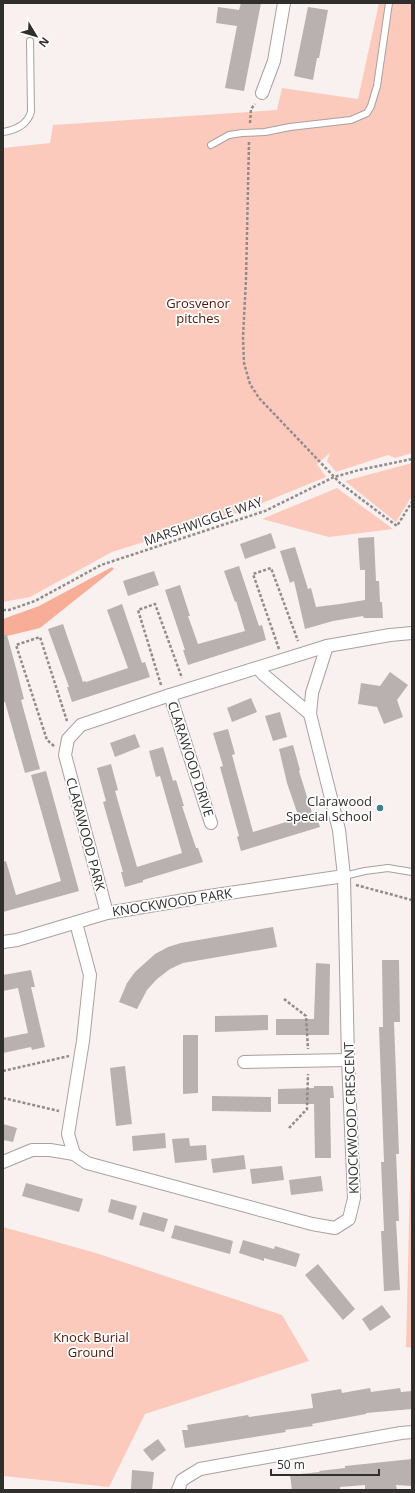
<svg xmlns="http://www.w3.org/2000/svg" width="415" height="1493" font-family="'Open Sans',sans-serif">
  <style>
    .green { fill: #fccabc }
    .forest { fill: #f8ad98 }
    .building { fill: #b8b1af }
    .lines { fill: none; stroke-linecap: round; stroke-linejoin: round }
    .service-casing { stroke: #a8a19f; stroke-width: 8 }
    .minor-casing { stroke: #a8a19f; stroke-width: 14 }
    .path { stroke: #918c8b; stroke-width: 2.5; stroke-dasharray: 3 2; stroke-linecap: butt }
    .service { stroke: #fff; stroke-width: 6 }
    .minor { stroke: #fff; stroke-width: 12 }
    .poi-dot { fill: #3e8191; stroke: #fff; stroke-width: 1.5 }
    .labels { text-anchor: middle; stroke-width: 3.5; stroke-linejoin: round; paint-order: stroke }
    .park-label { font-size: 13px; fill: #541402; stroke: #fff }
    .street-label { font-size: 13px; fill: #312e2e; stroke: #fff }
    .poi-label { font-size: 13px; fill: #312e2e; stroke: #fff; text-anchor: end }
  </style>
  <rect width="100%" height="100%" fill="#f8f1ef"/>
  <g class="green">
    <polygon points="379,3 412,3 412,453 395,458 388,455 336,472 327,461 330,453 317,464 326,477 243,511 112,552 30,597 3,602 3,148 50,143 53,125 277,110 282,88 358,99"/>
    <polygon points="412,463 412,496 396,522 345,481"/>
    <polygon points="337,488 393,529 329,537 262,519"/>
    <polygon points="412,1099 412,1348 406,1347"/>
    <polygon points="3,1227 96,1253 282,1315 309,1361 145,1414 109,1487 3,1476"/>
  </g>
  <polygon class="forest" points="112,567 114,569 40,628 3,637 3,619 39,606"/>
  <g class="building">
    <polygon points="241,3 261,3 244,91 225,88 237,26 216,23 218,7 239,10"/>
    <polygon points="308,7 328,10 319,58 317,58 313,80 294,76"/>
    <polygon points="271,533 276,548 245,559 240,544"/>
    <polygon points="374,537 376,581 379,581 380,602 382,602 383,618 364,618 363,616 333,621 305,629 294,581 290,583 280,551 295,547 308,589 311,588 316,607 340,604 365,600 365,570 360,570 358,538"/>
    <polygon points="239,566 259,626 262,625 266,640 188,665 183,650 185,650 165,590 180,585 190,616 188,616 198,644 245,631 236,601 235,602 224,571"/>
    <polygon points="154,571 159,585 128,596 123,581"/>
    <polygon points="122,604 142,663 145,662 150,677 72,702 67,687 69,687 48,629 63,624 83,682 85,681 86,682 128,668 107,610"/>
    <polygon points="3,635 7,635 16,668 24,699 21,700 40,769 25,773 5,702 3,702"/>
    <polygon points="390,672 408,685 397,700 403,717 384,724 377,707 358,704 361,683 380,686"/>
    <polygon points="251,698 257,712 232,722 227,708"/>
    <polygon points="280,712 287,737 273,741 265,716"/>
    <polygon points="228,729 235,754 232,755 253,832 299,818 287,783 279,749 293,745 300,770 299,771 312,813 315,812 320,827 241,851 237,837 239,836 220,767 223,766 213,733"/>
    <polygon points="135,734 140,747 115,757 110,743"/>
    <polygon points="163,747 173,781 176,780 184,806 182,806 196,848 198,848 203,862 143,880 143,882 125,887 121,872 123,872 103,802 106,801 97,768 111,764 118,790 115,791 137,867 182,853 160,776 156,777 149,751"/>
    <polygon points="46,771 79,891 3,912 3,862 6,861 16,895 61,881 31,775"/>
    <polygon points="273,927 277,947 183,963 170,969 157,979 147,990 137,1009 119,1002 127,983 135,972 155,954 168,947 181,943"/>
    <polygon points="382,960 399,960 400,1022 394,1022 399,1154 396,1154 399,1221 396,1221 400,1290 384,1291 381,1231 384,1231 381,1162 384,1162 379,1027 383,1027"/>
    <polygon points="316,963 330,964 329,1035 276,1035 276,1019 314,1019"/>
    <polygon points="31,970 35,987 31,987 45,1047 32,1050 31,1047 3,1053 3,1038 28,1033 18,988 3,991 3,975"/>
    <polygon points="264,1015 268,1015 268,1030 215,1032 215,1016"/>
    <polygon points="183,1035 198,1035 198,1093 183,1094"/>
    <polygon points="125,1066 132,1124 116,1126 110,1068"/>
    <polygon points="314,1086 333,1086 334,1098 330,1098 331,1158 315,1158 314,1104 278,1104 278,1089 314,1088"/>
    <polygon points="212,1096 271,1097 271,1112 212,1111"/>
    <polygon points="3,1124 17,1128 13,1142 3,1140"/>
    <polygon points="165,1133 166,1148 133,1151 132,1136"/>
    <polygon points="189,1138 190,1146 206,1145 207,1160 175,1163 172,1139"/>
    <polygon points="244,1155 246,1169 213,1173 211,1159"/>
    <polygon points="282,1166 284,1180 252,1184 250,1169"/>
    <polygon points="321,1176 323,1191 291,1195 289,1180"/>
    <polygon points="26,1183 83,1199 79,1212 22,1196"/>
    <polygon points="111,1199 137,1206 133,1220 108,1212"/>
    <polygon points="143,1212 168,1219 164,1232 139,1225"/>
    <polygon points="175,1225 233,1241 230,1254 171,1238"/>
    <polygon points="243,1240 274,1249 275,1246 300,1254 296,1267 264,1258 264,1261 239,1253"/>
    <polygon points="318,1264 355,1309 343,1320 305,1275"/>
    <polygon points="382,1305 391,1317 370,1331 362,1319"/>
    <polygon points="370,1388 371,1392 400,1388 401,1392 412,1391 412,1409 366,1413 366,1414 312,1424 313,1426 285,1430 286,1432 185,1448 182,1430 188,1430 187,1425 248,1415 249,1417 313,1408 311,1394 341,1389 342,1393"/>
    <polygon points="158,1439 166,1450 152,1461 143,1450"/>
    <polygon points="412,1459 412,1486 396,1485 397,1490 365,1490 365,1485 340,1487 340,1490 292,1490 290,1475 320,1472 319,1471 345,1468 345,1466"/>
    <polygon points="132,1470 154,1472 152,1490 131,1489"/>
  </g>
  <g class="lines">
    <defs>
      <g id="service">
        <path d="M3 132C16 130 27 125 31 112L30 41"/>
        <polyline points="211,145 229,135 242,133 265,132 290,127 351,120 367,113 371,106 377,86 389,3"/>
        <polyline points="344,876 365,871 388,868 412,872"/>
      </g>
      <g id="minor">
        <polyline points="262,93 274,61 284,3"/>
        <polyline points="258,668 264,675 310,714"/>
        <polyline points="170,695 211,823"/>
        <polyline points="107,913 65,755 68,739 81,725 170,695 327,646 390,635 412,633"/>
        <polyline points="76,923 90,975 83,1041 68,1134 74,1154 87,1163 312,1224 335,1228 349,1219 354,1198 348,1060 344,876 339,830 310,714 312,693 327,646"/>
        <polyline points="3,942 17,940 107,913 209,896 344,876"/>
        <polyline points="244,1062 348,1060"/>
        <polyline points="3,1162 32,1150 50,1150 74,1154"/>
        <polyline points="178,1490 182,1480 200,1469 401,1433 412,1432"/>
      </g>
    </defs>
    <use href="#service" class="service-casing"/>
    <use href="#minor" class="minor-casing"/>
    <g class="path">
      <polyline points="250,123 251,109 255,104"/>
      <polyline points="249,142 246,279 243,337 244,363 250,384 259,398 340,483 397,526 412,502"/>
      <polyline points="3,610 9,610 35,601 101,565 265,511 334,477 359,470 412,459"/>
      <polyline points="279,649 253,574 271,568 298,641"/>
      <polyline points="161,685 138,610 155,604 182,678"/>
      <polyline points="54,746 47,740 16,645 40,637 67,721"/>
      <polyline points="356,885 412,900"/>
      <polyline points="284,999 306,1016 308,1049"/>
      <polyline points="3,1071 69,1056"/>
      <polyline points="3,1098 59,1111"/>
      <polyline points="289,1128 307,1109 308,1074"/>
    </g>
    <use href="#service" class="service"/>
    <use href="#minor" class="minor"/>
  </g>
  <circle class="poi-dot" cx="380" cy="808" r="4"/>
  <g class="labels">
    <g class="park-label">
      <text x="198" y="308">Grosvenor<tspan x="198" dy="15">pitches</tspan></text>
      <text x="91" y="1342">Knock Burial<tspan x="91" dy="15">Ground</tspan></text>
    </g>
    <g class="street-label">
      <text transform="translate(203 521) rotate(-19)" y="5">MARSHWIGGLE WAY</text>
      <text transform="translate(191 759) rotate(72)" y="5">CLARAWOOD DRIVE</text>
      <text transform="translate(86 834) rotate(75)" y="5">CLARAWOOD PARK</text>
      <text transform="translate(172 902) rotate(-9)" y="5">KNOCKWOOD PARK</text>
      <text transform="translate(351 1118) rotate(-92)" y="5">KNOCKWOOD CRESCENT</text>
    </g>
    <g class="poi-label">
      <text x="372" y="806">Clarawood<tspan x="372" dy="15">Special School</tspan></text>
    </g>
  </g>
  <rect width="415" height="1493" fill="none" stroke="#312e2e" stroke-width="8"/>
  <g transform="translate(36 36) rotate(128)" stroke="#ffffff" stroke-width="3" paint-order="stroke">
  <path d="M0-3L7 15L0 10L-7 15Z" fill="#312e2e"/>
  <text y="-6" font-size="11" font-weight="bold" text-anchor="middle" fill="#312e2e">N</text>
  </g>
  <path d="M271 1469v6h108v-6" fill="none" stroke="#312e2e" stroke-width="2"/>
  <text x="277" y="1469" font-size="12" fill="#312e2e" stroke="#ffffff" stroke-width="3" paint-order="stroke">50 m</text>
</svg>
